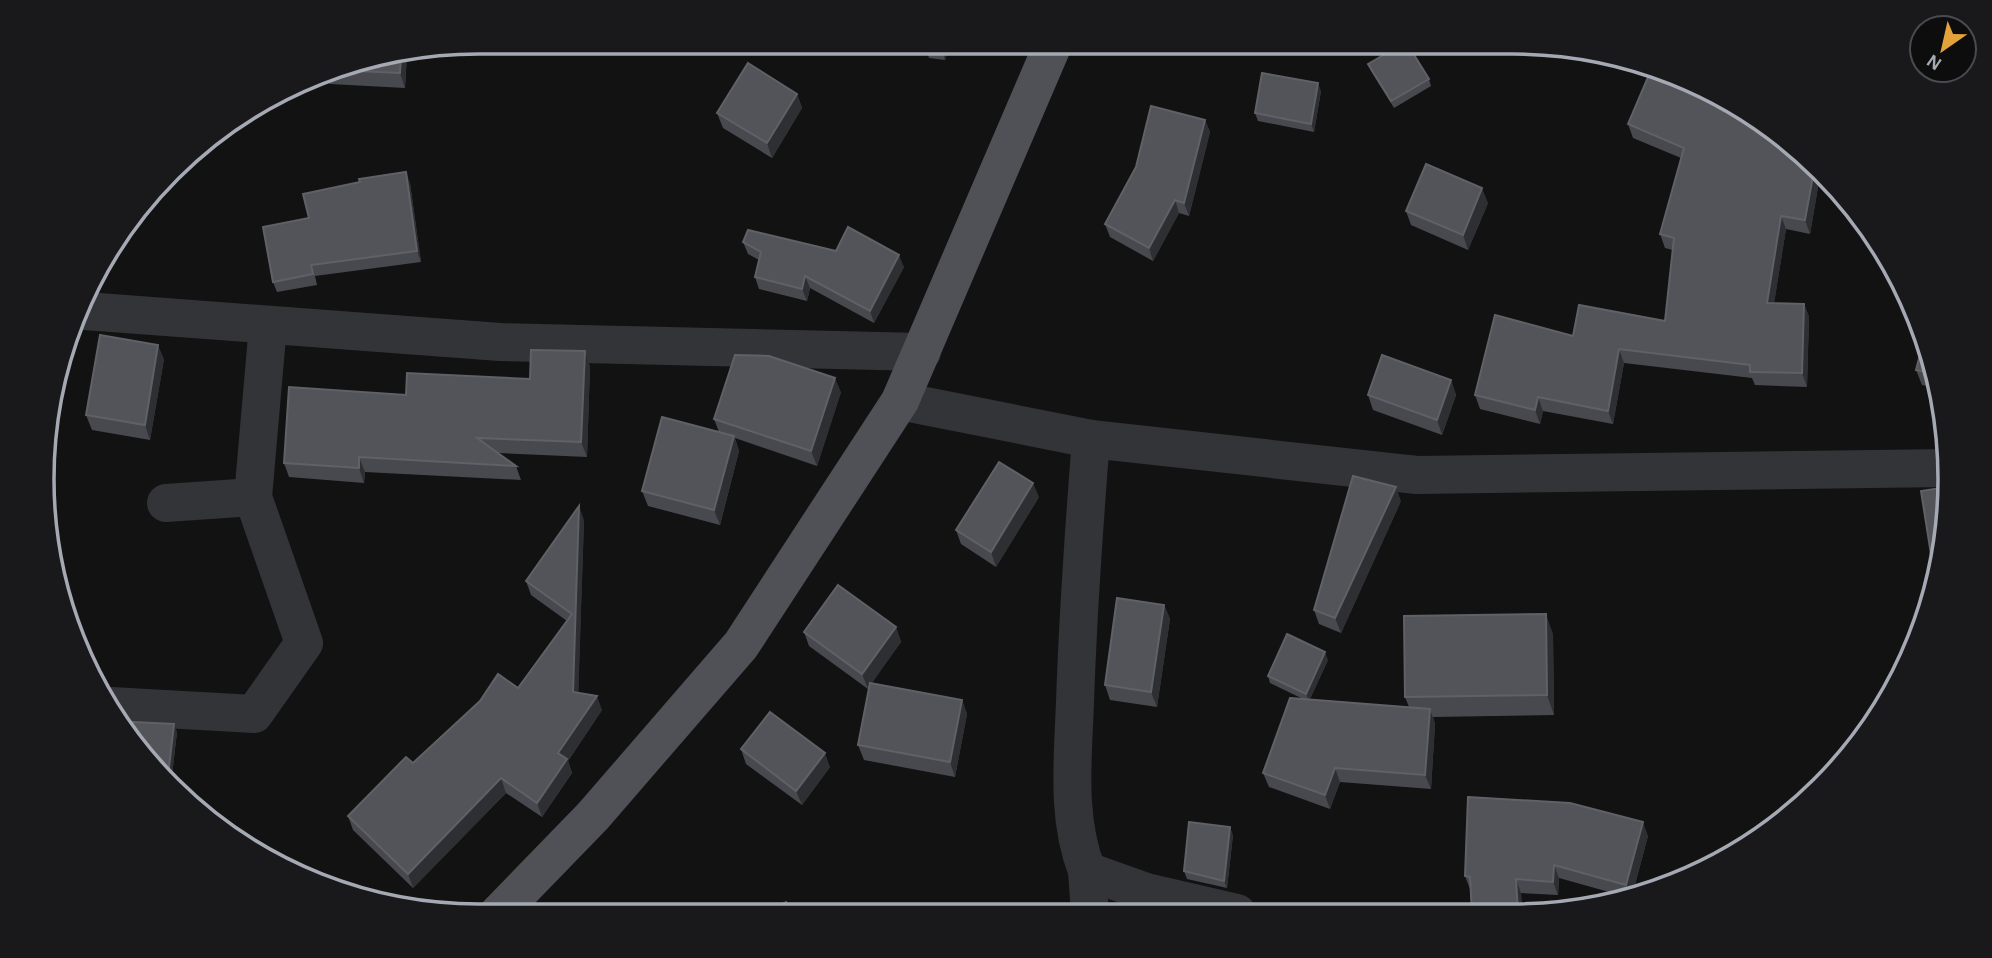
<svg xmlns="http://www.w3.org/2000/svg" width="1992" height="958" font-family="'Alegreya Sans',sans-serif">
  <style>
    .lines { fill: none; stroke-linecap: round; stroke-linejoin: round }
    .minor { stroke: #333438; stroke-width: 38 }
    .major { stroke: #4f5157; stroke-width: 38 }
    .wall { fill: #48494e }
    .shaded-wall { fill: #2e2f32 }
    .building { fill: #525459; stroke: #5f6167; stroke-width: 2 }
    .rim { fill: none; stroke: #a4a9b3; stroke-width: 3.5 }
  </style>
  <rect width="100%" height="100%" fill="#121213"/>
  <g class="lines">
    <g class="minor">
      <polyline points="85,311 500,342 922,352"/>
      <polyline points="900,401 1091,439 1417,475 1948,468"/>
      <path d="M1091 439C1084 527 1078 614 1075 702 1073 759 1066 817 1087 871L1146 892 1237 913"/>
      <polyline points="166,503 253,497"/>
      <polyline points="111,706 254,714 304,643 253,497 268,325"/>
      <polyline points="1087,871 1090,914"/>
    </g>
    <polyline class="major" points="496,916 593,816 741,645 900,401 1054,42"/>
  </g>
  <g class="wall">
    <polygon points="912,42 950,42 945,60 929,58 925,46"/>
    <polygon points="407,54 405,88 330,84 325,72 338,65"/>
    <polygon points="1368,64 1429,79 1431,86 1394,108 1371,71"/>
    <polygon points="1681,75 1821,170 1810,234 1786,229 1774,303 1804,304 1809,317 1807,387 1755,385 1752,378 1624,363 1613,424 1543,411 1540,424 1480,409 1475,395 1573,336 1665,321 1673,250 1665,248 1660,234 1681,158 1633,138 1628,124"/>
    <polygon points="1321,91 1314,132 1258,121 1255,113"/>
    <polygon points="797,94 802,108 772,158 723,128 717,113"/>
    <polygon points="1205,120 1210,132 1189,216 1179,213 1153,261 1110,237 1105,224"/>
    <polygon points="410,183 421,262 315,276 317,285 277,292 273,282"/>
    <polygon points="1488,203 1468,250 1411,225 1406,211"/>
    <polygon points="743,242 904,267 874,323 810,288 807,301 759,289 755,277 759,260 748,254"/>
    <polygon points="1923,343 1932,387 1922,385 1916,370"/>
    <polygon points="164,359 150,440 92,430 86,415"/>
    <polygon points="590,366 587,457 498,453 516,466 521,480 365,472 364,483 289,477 284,463 406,395 530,379"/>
    <polygon points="1451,380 1456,395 1442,435 1373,410 1368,395"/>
    <polygon points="841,392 817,466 735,438 739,451 720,525 648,506 642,491 719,432 714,419"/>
    <polygon points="1039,497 996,567 961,544 956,530"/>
    <polygon points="1401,501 1341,633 1319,624 1314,610"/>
    <polygon points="584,520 578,693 602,710 568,761 572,773 542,817 506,793 413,888 353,830 348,816 413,763 518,688 567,621 531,595 526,581"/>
    <polygon points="1164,605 1170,619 1157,707 1110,700 1105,685"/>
    <polygon points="896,627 901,642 871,683 962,700 967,714 955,777 864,760 858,745 869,686 868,689 809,646 804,632"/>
    <polygon points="1553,634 1554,715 1433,717 1435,724 1431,789 1340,782 1330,809 1269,787 1263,773 1303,699 1270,683 1268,676 1328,660 1310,699 1409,707 1405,697"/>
    <polygon points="177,732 172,775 160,774 131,733"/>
    <polygon points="741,749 830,767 802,805 746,764"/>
    <polygon points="1233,835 1227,888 1187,879 1184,871"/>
    <polygon points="1648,836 1632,896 1627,897 1559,878 1558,895 1521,893 1522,912 1472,913 1470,889 1465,876"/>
  </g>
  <g class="shaded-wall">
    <polygon points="942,42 950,42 945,60 941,49"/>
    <polygon points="407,54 405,88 400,73 401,55"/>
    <polygon points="1318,83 1321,91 1314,132 1311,124"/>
    <polygon points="797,94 802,108 772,158 767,143"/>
    <polygon points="1205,120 1210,132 1189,216 1184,203"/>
    <polygon points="1815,165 1821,170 1810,234 1805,220"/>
    <polygon points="406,172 410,183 421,262 417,251"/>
    <polygon points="1482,188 1488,203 1468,250 1463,235"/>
    <polygon points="1175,200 1179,213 1153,261 1149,248"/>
    <polygon points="1781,216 1786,229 1772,316 1767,303"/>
    <polygon points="899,255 904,267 874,323 870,311"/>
    <polygon points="805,276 810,288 807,301 802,289"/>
    <polygon points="1804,304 1809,317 1807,387 1802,373"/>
    <polygon points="158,345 164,359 150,440 145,425"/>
    <polygon points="1619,349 1624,363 1613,424 1608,411"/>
    <polygon points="585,351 590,366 587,457 581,442"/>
    <polygon points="835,378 841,392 817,466 811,451"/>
    <polygon points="1451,380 1456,395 1442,435 1437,420"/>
    <polygon points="1538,397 1543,411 1540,424 1535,410"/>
    <polygon points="734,436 739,451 720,525 714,510"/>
    <polygon points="359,457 365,472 364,483 359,468"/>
    <polygon points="1033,483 1039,497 996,567 991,552"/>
    <polygon points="1396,487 1401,501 1341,633 1335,618"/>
    <polygon points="579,506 584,520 578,706 573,692"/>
    <polygon points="1164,605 1170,619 1157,707 1151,692"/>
    <polygon points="1546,614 1553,634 1554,715 1547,695"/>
    <polygon points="896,627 901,642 868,689 862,674"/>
    <polygon points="1325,652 1328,660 1309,701 1306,694"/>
    <polygon points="597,696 602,710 568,761 572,773 542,817 537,803 558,753"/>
    <polygon points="962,700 967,714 955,777 950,762"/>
    <polygon points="1430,709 1435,724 1431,789 1425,775"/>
    <polygon points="174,724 177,732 172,775 169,767"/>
    <polygon points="825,753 830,767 802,805 796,791"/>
    <polygon points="1335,768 1340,782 1330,809 1325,795"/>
    <polygon points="501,778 506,793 413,888 408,874"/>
    <polygon points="1643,822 1648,836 1632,896 1630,896 1626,885"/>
    <polygon points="1230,827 1233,835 1227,888 1224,881"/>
    <polygon points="1554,865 1559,878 1558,895 1553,882"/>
    <polygon points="1516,879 1521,893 1522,912 1518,912"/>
  </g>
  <g class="building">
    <polygon points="925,42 942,42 941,49 925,46"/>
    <polygon points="1406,42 1429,79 1391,101 1368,64"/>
    <polygon points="401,55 400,73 330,70 338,65"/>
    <polygon points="748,63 797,94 767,143 717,113"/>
    <polygon points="1651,70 1681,75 1815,165 1805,220 1781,216 1767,303 1804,304 1802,373 1750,372 1750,365 1619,349 1608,411 1538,397 1535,410 1475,395 1495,315 1573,336 1579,305 1665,321 1674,238 1660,234 1684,148 1628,124"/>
    <polygon points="1262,73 1318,83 1311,124 1255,113"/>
    <polygon points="1151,106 1205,120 1184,203 1175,200 1149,248 1105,224 1136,167"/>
    <polygon points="1426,164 1482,188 1463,235 1406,211"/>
    <polygon points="406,172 417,251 311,265 313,274 273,282 263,227 309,218 303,194 360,182 359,179"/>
    <polygon points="848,227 899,255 870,311 805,276 802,289 755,277 761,252 743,242 748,230 836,251"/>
    <polygon points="100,335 158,345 145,425 86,415"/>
    <polygon points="1923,343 1929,373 1916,370"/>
    <polygon points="531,350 585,351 581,442 477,438 516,466 359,457 359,468 284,463 289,387 406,395 407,373 530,379"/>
    <polygon points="735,355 769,356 835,378 811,451 714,419"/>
    <polygon points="1382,355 1451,380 1437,420 1368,395"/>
    <polygon points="662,417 734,436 714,510 642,491"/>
    <polygon points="999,462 1033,483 991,552 956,530"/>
    <polygon points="1353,476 1396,487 1335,618 1314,610"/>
    <polygon points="1948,487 1933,567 1921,491"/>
    <polygon points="579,506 573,692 597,696 558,753 567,759 537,803 501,778 408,874 348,816 406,757 413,763 480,701 498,674 518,688 572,614 526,581"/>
    <polygon points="838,585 896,627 862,674 804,632"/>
    <polygon points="1117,598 1164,605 1151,692 1105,685"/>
    <polygon points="1546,614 1547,695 1405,697 1404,616"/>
    <polygon points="1287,634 1325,652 1306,694 1268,676"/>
    <polygon points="870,683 962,700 950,762 858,745"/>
    <polygon points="1290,698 1430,709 1425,775 1335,768 1325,795 1263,773"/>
    <polygon points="770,712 825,753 796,791 741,749"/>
    <polygon points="132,722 174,724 169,767 154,766 131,733"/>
    <polygon points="1468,797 1570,803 1643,822 1626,885 1554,865 1553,882 1516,879 1518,912 1472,913 1470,877 1465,876"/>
    <polygon points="1189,822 1230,827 1224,881 1184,871"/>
    <polygon points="786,902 792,915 761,915"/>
    <polygon points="1138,907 1170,914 1138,914"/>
  </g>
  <path d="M0 0H1992V958H0ZM479 54H1513A425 425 0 0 1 1938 479V479A425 425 0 0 1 1513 904H479A425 425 0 0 1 54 479V479A425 425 0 0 1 479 54Z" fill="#19191b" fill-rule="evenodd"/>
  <path class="rim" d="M479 54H1513A425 425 0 0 1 1938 479V479A425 425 0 0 1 1513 904H479A425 425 0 0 1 54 479V479A425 425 0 0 1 479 54Z"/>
  <g transform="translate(1943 49) rotate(214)"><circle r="33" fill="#0d0d0e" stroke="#494b50" stroke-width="2"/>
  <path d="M0-5L12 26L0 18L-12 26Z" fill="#e3a33a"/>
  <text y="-10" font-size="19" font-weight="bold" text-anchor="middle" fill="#a4a9b3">N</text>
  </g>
</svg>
